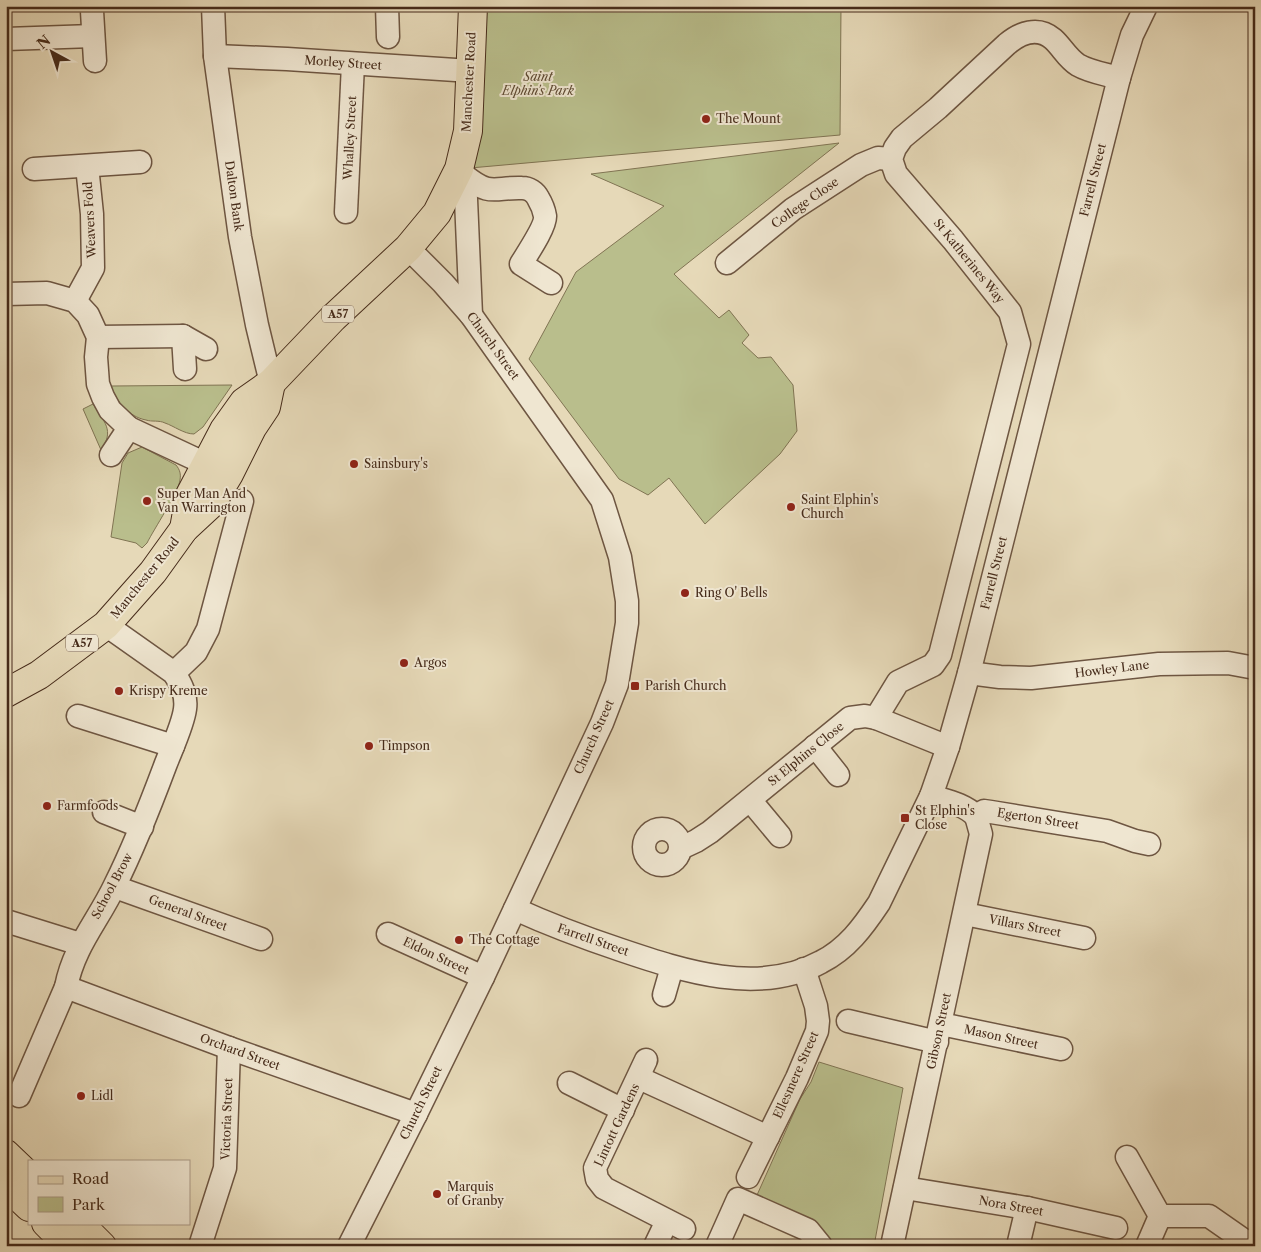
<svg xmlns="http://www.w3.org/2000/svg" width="1261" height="1252" font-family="'Libre Caslon Text',serif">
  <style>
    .green { fill: #b9be8c; stroke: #807453 }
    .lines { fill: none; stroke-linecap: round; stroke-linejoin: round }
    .minor-casing { stroke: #6e5642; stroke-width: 25 }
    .major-casing { stroke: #462b1a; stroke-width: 30 }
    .highway-casing { stroke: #462b1a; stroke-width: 30 }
    .minor { stroke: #efe6d1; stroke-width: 22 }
    .major { stroke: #e6d9b8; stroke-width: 28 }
    .highway { stroke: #e6d9b8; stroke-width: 28 }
    .poi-dot { fill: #8f2418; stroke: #efe6d1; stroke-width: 2 }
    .labels { text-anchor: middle; stroke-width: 4; stroke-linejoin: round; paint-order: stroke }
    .shield { fill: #efe6d1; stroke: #796351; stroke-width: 1 }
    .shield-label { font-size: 11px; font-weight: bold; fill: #462b1a }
    .street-label { font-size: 12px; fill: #462b1a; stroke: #efe6d1 }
    .park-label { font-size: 12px; font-style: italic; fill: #5d4831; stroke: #efe6d1 }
    .poi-label { font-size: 12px; fill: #462b1a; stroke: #efe6d1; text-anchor: start }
  </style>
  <rect width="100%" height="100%" fill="#e6d9b8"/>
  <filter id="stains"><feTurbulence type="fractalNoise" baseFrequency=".004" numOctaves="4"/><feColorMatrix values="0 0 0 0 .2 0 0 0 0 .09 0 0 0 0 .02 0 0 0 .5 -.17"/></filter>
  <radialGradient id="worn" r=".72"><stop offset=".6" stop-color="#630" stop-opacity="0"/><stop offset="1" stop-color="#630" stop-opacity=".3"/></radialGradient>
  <g class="green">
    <polygon points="463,6 841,6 840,135 459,169"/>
    <polygon points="839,143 674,274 719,318 729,310 749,335 742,343 758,358 771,357 793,385 797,431 780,454 705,524 669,478 648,495 619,479 529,359 576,272 664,206 591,174"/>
    <path d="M232 385 203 427 194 434C184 434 174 426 165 423 159 420 152 422 146 420 129 417 116 401 111 386Z"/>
    <path d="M93 404C104 422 115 430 101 450L83 409Z"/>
    <path d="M142 447 176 465C180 470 181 474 180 480 178 493 154 529 147 543L142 548 136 543 111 537 122 463 128 453Z"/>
    <polygon points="819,1062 903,1088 874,1246 828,1246 753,1204 800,1099 811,1082"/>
  </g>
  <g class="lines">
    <defs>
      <g id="minor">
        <polyline points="213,6 215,56 240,237 257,325 271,383"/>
        <polyline points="387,6 388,37"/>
        <polyline points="92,11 95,61"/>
        <polyline points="6,39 93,36"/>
        <polyline points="215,56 287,59 471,71"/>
        <polyline points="34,169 140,162"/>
        <polyline points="460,170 465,176 471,315"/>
        <path d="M465 176C491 197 494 187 522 188 529 188 535 192 538 198 541 203 544 210 545 216 546 226 527 254 521 264L551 283"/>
        <polyline points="346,212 353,64"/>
        <polyline points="727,263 793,209 861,165 878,158 891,159"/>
        <polyline points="6,294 47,293 75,301 88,315 98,337 96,357 98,384 103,397 110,410 129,428 111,455"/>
        <polyline points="75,301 93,268 92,214 87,166"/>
        <polyline points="98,337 183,336"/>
        <polyline points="185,369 183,336 206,349"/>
        <polyline points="129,428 221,471"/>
        <polyline points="174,673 196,652 208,629 242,501"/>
        <polyline points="969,673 1000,677 1031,678 1159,664 1228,663 1255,668"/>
        <polyline points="78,716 173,746"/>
        <path d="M876 718 898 682 933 665 940 655 1019 344 1010 312 953 240 896 174 891 159 895 148 902 138 938 108 1007 44C1020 33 1038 26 1053 39 1062 47 1067 58 1078 65 1090 72 1105 74 1119 78"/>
        <polyline points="815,746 838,775"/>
        <path d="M931 796C947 801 964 804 976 816L984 811 991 812 1107 831 1135 841 1149 844"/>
        <polyline points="750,800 780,836"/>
        <polyline points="104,812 142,827"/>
        <circle cx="662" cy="847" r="18"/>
        <polyline points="681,848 696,841 710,832 850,718 865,716 876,718 948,747"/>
        <polyline points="115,887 261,939"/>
        <path d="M515 909C550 925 585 938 621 950 683 971 759 996 821 962 847 949 863 927 879 903L931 796 948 747 969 673 1119 78 1132 35 1146 6"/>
        <polyline points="965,914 1084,938"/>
        <polyline points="6,921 80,944"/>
        <polyline points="388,934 483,977"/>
        <polyline points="66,987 229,1048 416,1114"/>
        <polyline points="664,995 672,967"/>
        <polyline points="848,1021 937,1042"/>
        <polyline points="941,1024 1061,1049"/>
        <polyline points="646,1060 595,1168 597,1179 604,1188 684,1229"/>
        <polyline points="639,1078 768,1137"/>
        <polyline points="569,1083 623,1110"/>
        <path d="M19 1096 66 987C74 946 98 921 115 885 134 847 150 806 165 766 171 750 183 725 185 709 187 695 181 684 174 673L106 625"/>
        <polyline points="1127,1157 1160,1216 1209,1216 1252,1246"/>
        <polyline points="748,1177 797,1078 817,1031 818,1021 816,1006 804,969"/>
        <polyline points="905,1188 1027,1208 1116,1228"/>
        <polyline points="200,1246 225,1168 229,1048"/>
        <polyline points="349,1246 416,1114 483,977 602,723 617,684 627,623 627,601 620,557 602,500 471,315 443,283 408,248"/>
        <polyline points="655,1246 667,1221"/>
        <polyline points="717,1246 738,1199 808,1230 821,1246"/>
        <polyline points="892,1246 981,834 976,816"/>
        <polyline points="1018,1246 1027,1208"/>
        <polyline points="1147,1246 1160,1216"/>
      </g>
      <g id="major">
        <polyline points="184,529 190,495 224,430 244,402 271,383 333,318 408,248 437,213 459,169 468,131 473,6"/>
        <polyline points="6,693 39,675 106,625 153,572 184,529 211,504 229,474 252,428 266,407 271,383"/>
      </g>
      <g id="highway">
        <polyline points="6,1154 29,1176"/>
        <polyline points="6,1185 29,1207"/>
        <polyline points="46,1223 69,1246"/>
        <polyline points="79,1223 102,1246"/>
      </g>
    </defs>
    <use href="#minor" class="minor-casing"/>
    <use href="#major" class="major-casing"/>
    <use href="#highway" class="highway-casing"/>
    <use href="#minor" class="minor"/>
    <use href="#major" class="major"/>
    <use href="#highway" class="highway"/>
  </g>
  <g class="poi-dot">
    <circle cx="706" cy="119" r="5"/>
    <circle cx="354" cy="464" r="5"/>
    <circle cx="147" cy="501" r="5"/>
    <circle cx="791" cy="507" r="5"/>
    <circle cx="685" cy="593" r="5"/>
    <circle cx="404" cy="663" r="5"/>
    <rect x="630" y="681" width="10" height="10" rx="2.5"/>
    <circle cx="119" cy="691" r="5"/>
    <circle cx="369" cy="746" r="5"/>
    <circle cx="47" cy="806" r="5"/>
    <rect x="900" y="813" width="10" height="10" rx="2.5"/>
    <circle cx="459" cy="940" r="5"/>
    <circle cx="81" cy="1096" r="5"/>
    <circle cx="437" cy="1194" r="5"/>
  </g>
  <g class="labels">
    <g class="shield">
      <rect x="322" y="305.5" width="32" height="17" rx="4"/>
      <rect x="66" y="634.5" width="32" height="17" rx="4"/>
    </g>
    <g class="shield-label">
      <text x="338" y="318">A57</text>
      <text x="82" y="647">A57</text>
    </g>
    <g class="street-label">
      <text transform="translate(343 63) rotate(4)" y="4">Morley Street</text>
      <text transform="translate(469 82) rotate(-87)" y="4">Manchester Road</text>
      <text transform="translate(350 138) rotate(-87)" y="4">Whalley Street</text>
      <text transform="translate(1093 180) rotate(-76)" y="4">Farrell Street</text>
      <text transform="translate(234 196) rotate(82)" y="4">Dalton Bank</text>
      <text transform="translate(805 203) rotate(-35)" y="4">College Close</text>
      <text transform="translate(90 220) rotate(-93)" y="4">Weavers Fold</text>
      <text transform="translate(969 261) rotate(51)" y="4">St Katherines Way</text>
      <text transform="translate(493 346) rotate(54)" y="4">Church Street</text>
      <text transform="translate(994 573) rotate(-76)" y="4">Farrell Street</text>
      <text transform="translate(145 578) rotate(-51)" y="4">Manchester Road</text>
      <text transform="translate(1112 669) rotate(-7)" y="4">Howley Lane</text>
      <text transform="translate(594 737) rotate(-66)" y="4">Church Street</text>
      <text transform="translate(806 754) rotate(-39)" y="4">St Elphins Close</text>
      <text transform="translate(1038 819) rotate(9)" y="4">Egerton Street</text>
      <text transform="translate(112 886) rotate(-62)" y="4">School Brow</text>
      <text transform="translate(188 913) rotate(20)" y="4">General Street</text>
      <text transform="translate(1025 926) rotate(11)" y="4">Villars Street</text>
      <text transform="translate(593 940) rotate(19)" y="4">Farrell Street</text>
      <text transform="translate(436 956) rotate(25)" y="4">Eldon Street</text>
      <text transform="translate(939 1031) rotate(-78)" y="4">Gibson Street</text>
      <text transform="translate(1001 1037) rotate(12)" y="4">Mason Street</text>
      <text transform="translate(240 1052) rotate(20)" y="4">Orchard Street</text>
      <text transform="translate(796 1075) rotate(-66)" y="4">Ellesmere Street</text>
      <text transform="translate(421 1103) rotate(-64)" y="4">Church Street</text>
      <text transform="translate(227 1119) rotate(-88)" y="4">Victoria Street</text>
      <text transform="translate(617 1125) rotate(-65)" y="4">Lintott Gardens</text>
      <text transform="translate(1011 1206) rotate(10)" y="4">Nora Street</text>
    </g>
    <g class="park-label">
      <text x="538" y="81">Saint<tspan x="538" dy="14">Elphin's Park</tspan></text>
    </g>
    <g class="poi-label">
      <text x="716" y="123">The Mount</text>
      <text x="364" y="468">Sainsbury's</text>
      <text x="157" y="498">Super Man And<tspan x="157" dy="14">Van Warrington</tspan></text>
      <text x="801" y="504">Saint Elphin's<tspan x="801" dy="14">Church</tspan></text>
      <text x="695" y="597">Ring O' Bells</text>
      <text x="414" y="667">Argos</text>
      <text x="645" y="690">Parish Church</text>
      <text x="129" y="695">Krispy Kreme</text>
      <text x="379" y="750">Timpson</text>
      <text x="57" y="810">Farmfoods</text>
      <text x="915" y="815">St Elphin's<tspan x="915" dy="14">Close</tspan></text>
      <text x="469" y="944">The Cottage</text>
      <text x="91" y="1100">Lidl</text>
      <text x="447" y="1191">Marquis<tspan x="447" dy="14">of Granby</tspan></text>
    </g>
  </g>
  <rect width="1261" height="1252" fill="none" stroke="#e6d9b8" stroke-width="25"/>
  <rect x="8" y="8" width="1246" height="1237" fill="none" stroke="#462b1a" stroke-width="2.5"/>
  <rect x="12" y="12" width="1236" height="1227" fill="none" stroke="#462b1a"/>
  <rect x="28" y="1160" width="162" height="65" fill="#efe6d1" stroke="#ab9b88"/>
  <rect x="38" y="1176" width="25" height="8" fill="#e6d9b8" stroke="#ab9b88"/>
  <text x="72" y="1184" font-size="15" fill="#462b1a">Road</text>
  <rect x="38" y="1197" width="25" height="15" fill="#b9be8c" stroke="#ab9b88"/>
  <text x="72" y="1210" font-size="15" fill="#462b1a">Park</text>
  <g transform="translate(52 52) rotate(320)" stroke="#efe6d1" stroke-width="4" paint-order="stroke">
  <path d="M0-4L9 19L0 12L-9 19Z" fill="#462b1a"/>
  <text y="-8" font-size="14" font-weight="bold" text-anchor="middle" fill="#462b1a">N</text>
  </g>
  <rect width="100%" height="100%" filter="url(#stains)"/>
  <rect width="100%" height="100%" fill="url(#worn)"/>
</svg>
